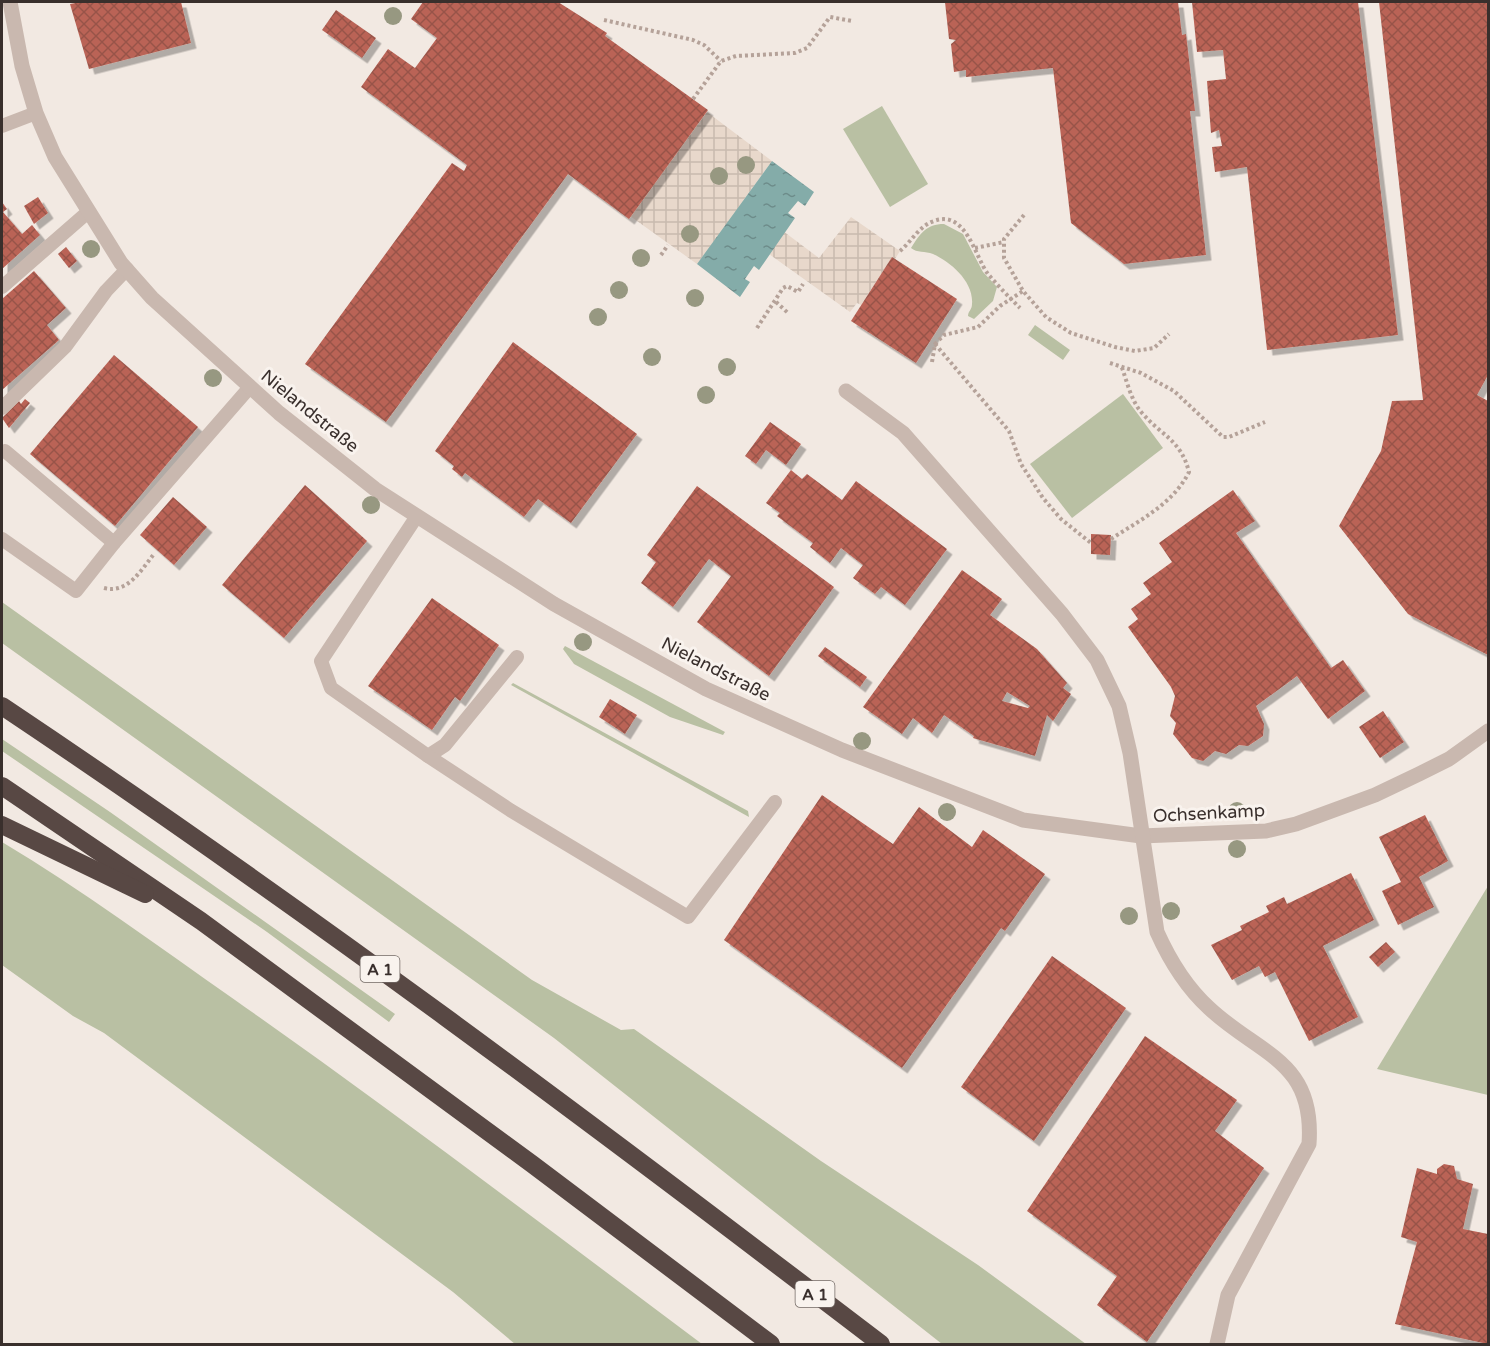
<svg xmlns="http://www.w3.org/2000/svg" width="1490" height="1346" font-family="'Varela Round',sans-serif">
  <style>
    .green { fill: #b9c0a3 }
    .plaza { fill: url(#plaza-grid) }
    .water { fill: url(#water-ripples) }
    .building { fill: url(#building-cross-hatch); fill-rule: evenodd; filter: url(#shadow) }
    .lines { fill: none; stroke-linecap: round; stroke-linejoin: round }
    .path { stroke: #b5a299; stroke-width: 4; stroke-dasharray: 3 3; stroke-linecap: butt }
    .service { stroke: #c9b8af; stroke-width: 14 }
    .minor { stroke: #c9b8af; stroke-width: 15 }
    .motorway { stroke: #584844; stroke-width: 18 }
    .tree { fill: #979881 }
    .labels { text-anchor: middle; stroke-width: 6; stroke-linejoin: round; paint-order: stroke }
    .shield { fill: #f9f3ee; stroke: #736a66; stroke-width: 1.5 }
    .shield-label { font-size: 16px; font-weight: bold; fill: #392f2c }
    .street-label { font-size: 18px; fill: #392f2c; stroke: #f9f3ee }
  </style>
  <defs>
    <pattern id="plaza-grid" width="8" height="8" patternUnits="userSpaceOnUse" patternTransform="scale(1.5)"><rect width="8" height="8" fill="#e8d8cb"/><path d="M0 4h8M4 0v8" fill="none" stroke="#c8baae"/></pattern>
    <pattern id="water-ripples" width="26" height="14" patternUnits="userSpaceOnUse" patternTransform="scale(1.5)"><rect width="26" height="14" fill="#84aca9"/><path d="M2 4q2-2 4 0t4 0M15 11q2-2 4 0t4 0" fill="none" stroke="#6d8c8a"/></pattern>
    <pattern id="building-cross-hatch" width="8" height="8" patternUnits="userSpaceOnUse" patternTransform="scale(1.5)"><rect width="8" height="8" fill="#ba6457"/><path d="M0 0l8 8M0 8l8-8" fill="none" stroke="#985348"/></pattern>
    <filter id="shadow"><feDropShadow dx="5.5" dy="5.5" stdDeviation="0" flood-color="#0004"/></filter>
  </defs>
  <rect width="100%" height="100%" fill="#f2e9e2"/>
  <g class="green">
    <polygon points="882,106 928,184 890,207 843,129"/>
    <path d="M944 224 963 234 983 272 997 287 993 301 974 319 968 316C968 311 972 310 972 304 974 282 951 262 933 254 925 251 917 253 911 248 920 234 926 224 944 224Z"/>
    <polygon points="1035,325 1070,350 1063,360 1028,335"/>
    <polygon points="1123,394 1163,448 1072,518 1030,464"/>
    <polygon points="2,602 532,980 621,1030 634,1029 821,1161 978,1265 1086,1344 942,1344 554,1038 2,643"/>
    <polygon points="565,646 725,732 723,735 670,717 574,664 563,649"/>
    <polygon points="513,683 748,811 749,817 511,685"/>
    <polygon points="2,739 110,812 395,1014 389,1022 267,932 2,751"/>
    <path d="M2 842C82 890 158 946 235 1000 393 1111 547 1228 702 1344H515L453 1292 104 1033 73 1016 2 965Z"/>
    <polygon points="1488,886 1488,1095 1377,1069"/>
  </g>
  <polygon class="plaza" points="707,112 772,161 743,201 819,258 851,217 900,251 895,259 892,257 861,305 857,303 850,312 727,224 697,264 630,216"/>
  <polygon class="water" points="772,161 814,192 805,206 798,201 788,213 795,218 759,270 754,266 745,279 750,282 740,297 697,264"/>
  <g class="building">
    <polygon points="81,2 181,2 191,43 89,69 70,4"/>
    <polygon points="423,2 558,2 607,33 605,36 708,110 629,219 568,174 386,422 305,364 452,163 464,171 467,165 361,87 388,49 415,68 437,38 411,19"/>
    <polygon points="945,2 1178,2 1182,35 1186,34 1195,111 1190,111 1206,255 1124,264 1071,223 1053,68 966,77 966,70 954,72 951,44 956,40 949,39"/>
    <polygon points="1192,2 1358,2 1398,335 1267,350 1247,167 1215,172 1212,147 1222,146 1219,130 1211,133 1207,81 1226,79 1223,50 1197,52"/>
    <polygon points="1379,2 1488,2 1488,375 1477,395 1488,401 1488,655 1408,614 1339,526 1381,451 1392,401 1423,400"/>
    <polygon points="336,10 376,38 362,58 322,30"/>
    <polygon points="38,197 48,213 34,224 24,206"/>
    <polygon points="2,202 7,209 3,212 22,234 32,225 40,235 2,269"/>
    <polygon points="66,247 77,261 69,268 58,254"/>
    <polygon points="892,257 957,299 916,363 851,321"/>
    <polygon points="34,271 66,308 47,325 59,340 2,390 2,299"/>
    <polygon points="513,342 637,434 571,523 538,499 524,517 465,473 462,477 452,469 454,466 435,451"/>
    <polygon points="114,355 198,427 115,526 30,454"/>
    <polygon points="25,399 30,403 9,428 2,418 19,401 21,404"/>
    <polygon points="770,422 801,444 786,465 766,450 756,464 745,456"/>
    <polygon points="791,470 802,479 807,474 842,500 856,481 947,549 905,605 881,587 875,594 853,578 863,565 841,548 830,563 810,547 813,543 777,516 780,513 766,503"/>
    <polygon points="305,485 367,541 284,638 222,585"/>
    <polygon points="697,486 834,587 769,676 697,622 731,576 709,559 673,607 641,583 656,562 647,555"/>
    <polygon points="1233,490 1255,521 1236,533 1331,668 1343,660 1365,691 1328,719 1297,676 1256,706 1264,724 1263,736 1248,746 1239,745 1226,754 1215,751 1203,761 1192,758 1173,734 1176,723 1170,716 1175,696 1171,687 1128,627 1138,619 1131,609 1151,594 1143,583 1172,562 1159,543"/>
    <polygon points="173,497 207,527 174,565 140,535"/>
    <polygon points="1091,534 1111,535 1110,555 1091,554"/>
    <path d="M962 570 1002 599 990 615 1037 649 1067 683 1063 688 1071 694 1053 721 1047 715 1035 756 973 738 974 736 944 715 932 733 913 718 902 734 863 707ZM1007 692 1030 706 1028 708 1002 701Z"/>
    <polygon points="432,598 499,645 460,701 455,697 432,730 368,686"/>
    <polygon points="825,647 867,677 860,687 818,656"/>
    <polygon points="610,699 637,715 625,734 599,717"/>
    <polygon points="1383,711 1404,742 1380,758 1359,727"/>
    <polygon points="822,795 893,844 919,807 972,847 983,830 1045,874 1005,931 1001,928 902,1068 724,940"/>
    <polygon points="1425,815 1448,861 1419,877 1434,907 1398,925 1382,891 1401,882 1379,837"/>
    <polygon points="1351,873 1374,920 1323,946 1358,1017 1309,1041 1275,972 1265,977 1259,966 1232,980 1211,945 1242,930 1240,926 1269,912 1266,906 1284,897 1287,904"/>
    <polygon points="1386,942 1395,952 1378,967 1369,957"/>
    <polygon points="1052,956 1126,1008 1034,1141 961,1087"/>
    <polygon points="1145,1036 1237,1100 1215,1131 1264,1168 1147,1342 1097,1305 1117,1276 1027,1211"/>
    <polygon points="1444,1164 1454,1166 1457,1179 1473,1184 1463,1229 1488,1234 1488,1344 1395,1324 1417,1242 1401,1237 1417,1168 1437,1174 1437,1169"/>
  </g>
  <g class="lines">
    <g class="path">
      <polyline points="604,20 693,40 704,45 721,61"/>
      <polyline points="693,99 721,61 736,56 795,53 807,48 830,17 852,21"/>
      <polyline points="1024,215 1004,239 1004,258 1023,291 1046,317 1071,333 1115,347 1135,351 1154,348 1169,334"/>
      <polyline points="975,248 1004,242"/>
      <path d="M900 251C912 241 919 226 934 221 966 209 975 257 988 274 998 286 1009 297 1020 308"/>
      <polyline points="661,255 668,245"/>
      <polyline points="776,302 788,313"/>
      <polyline points="757,328 783,288 787,286 798,292 803,284"/>
      <polyline points="935,344 1009,431 1021,464 1043,498 1061,519 1091,543"/>
      <polyline points="932,362 935,344 944,335 978,327 1000,306 1023,291"/>
      <polyline points="1110,363 1141,373 1174,391 1223,437 1229,437 1265,422"/>
      <path d="M1111 539C1140 520 1173 504 1189 472 1181 440 1162 436 1142 413 1131 401 1127 381 1121 365"/>
      <path d="M104 588C128 594 141 570 154 554"/>
    </g>
    <g class="service">
      <polyline points="2,126 36,113"/>
      <polyline points="2,287 88,212"/>
      <polyline points="2,408 65,347 106,291 127,269"/>
      <polyline points="5,451 114,543 250,387"/>
      <polyline points="417,516 321,661 331,688 428,756 445,745 517,657"/>
      <polyline points="2,539 76,591 114,543"/>
      <polyline points="428,756 510,810 688,917 775,802"/>
    </g>
    <g class="minor">
      <polyline points="10,2 22,66 36,113 55,157 121,263 152,298 279,413 375,489 554,604 706,689 842,750 1023,820 1141,836 1266,831 1296,824 1375,795 1419,774 1449,759 1488,731"/>
      <path d="M846 391 903 433 1062 614 1097 660 1119 706 1130 753 1157 932C1170 961 1186 987 1209 1008 1259 1055 1315 1060 1309 1144L1228 1295 1217 1344"/>
    </g>
    <g class="motorway">
      <path d="M2 706C303 907 593 1124 881 1344"/>
      <polyline points="2,786 201,921 532,1164 771,1344"/>
      <polyline points="2,825 145,894"/>
    </g>
  </g>
  <g class="tree">
    <circle cx="393" cy="16" r="9"/>
    <circle cx="746" cy="165" r="9"/>
    <circle cx="719" cy="176" r="9"/>
    <circle cx="690" cy="234" r="9"/>
    <circle cx="91" cy="249" r="9"/>
    <circle cx="641" cy="258" r="9"/>
    <circle cx="619" cy="290" r="9"/>
    <circle cx="695" cy="298" r="9"/>
    <circle cx="598" cy="317" r="9"/>
    <circle cx="652" cy="357" r="9"/>
    <circle cx="727" cy="367" r="9"/>
    <circle cx="213" cy="378" r="9"/>
    <circle cx="706" cy="395" r="9"/>
    <circle cx="371" cy="505" r="9"/>
    <circle cx="583" cy="642" r="9"/>
    <circle cx="862" cy="741" r="9"/>
    <circle cx="1237" cy="811" r="9"/>
    <circle cx="947" cy="812" r="9"/>
    <circle cx="1237" cy="849" r="9"/>
    <circle cx="1171" cy="911" r="9"/>
    <circle cx="1129" cy="916" r="9"/>
  </g>
  <g class="labels">
    <g class="shield">
      <rect x="360.5" y="956" width="39" height="26" rx="4.5"/>
      <rect x="795.5" y="1281" width="39" height="26" rx="4.5"/>
    </g>
    <g class="shield-label">
      <text x="380" y="975">A 1</text>
      <text x="815" y="1300">A 1</text>
    </g>
    <g class="street-label">
      <text transform="translate(310 411) rotate(39)" y="6">Nielandstraße</text>
      <text transform="translate(716 669) rotate(27)" y="6">Nielandstraße</text>
      <text transform="translate(1209 813) rotate(-3)" y="6">Ochsenkamp</text>
    </g>
  </g>
  <rect width="1490" height="1346" fill="none" stroke="#392f2c" stroke-width="6"/>
</svg>
